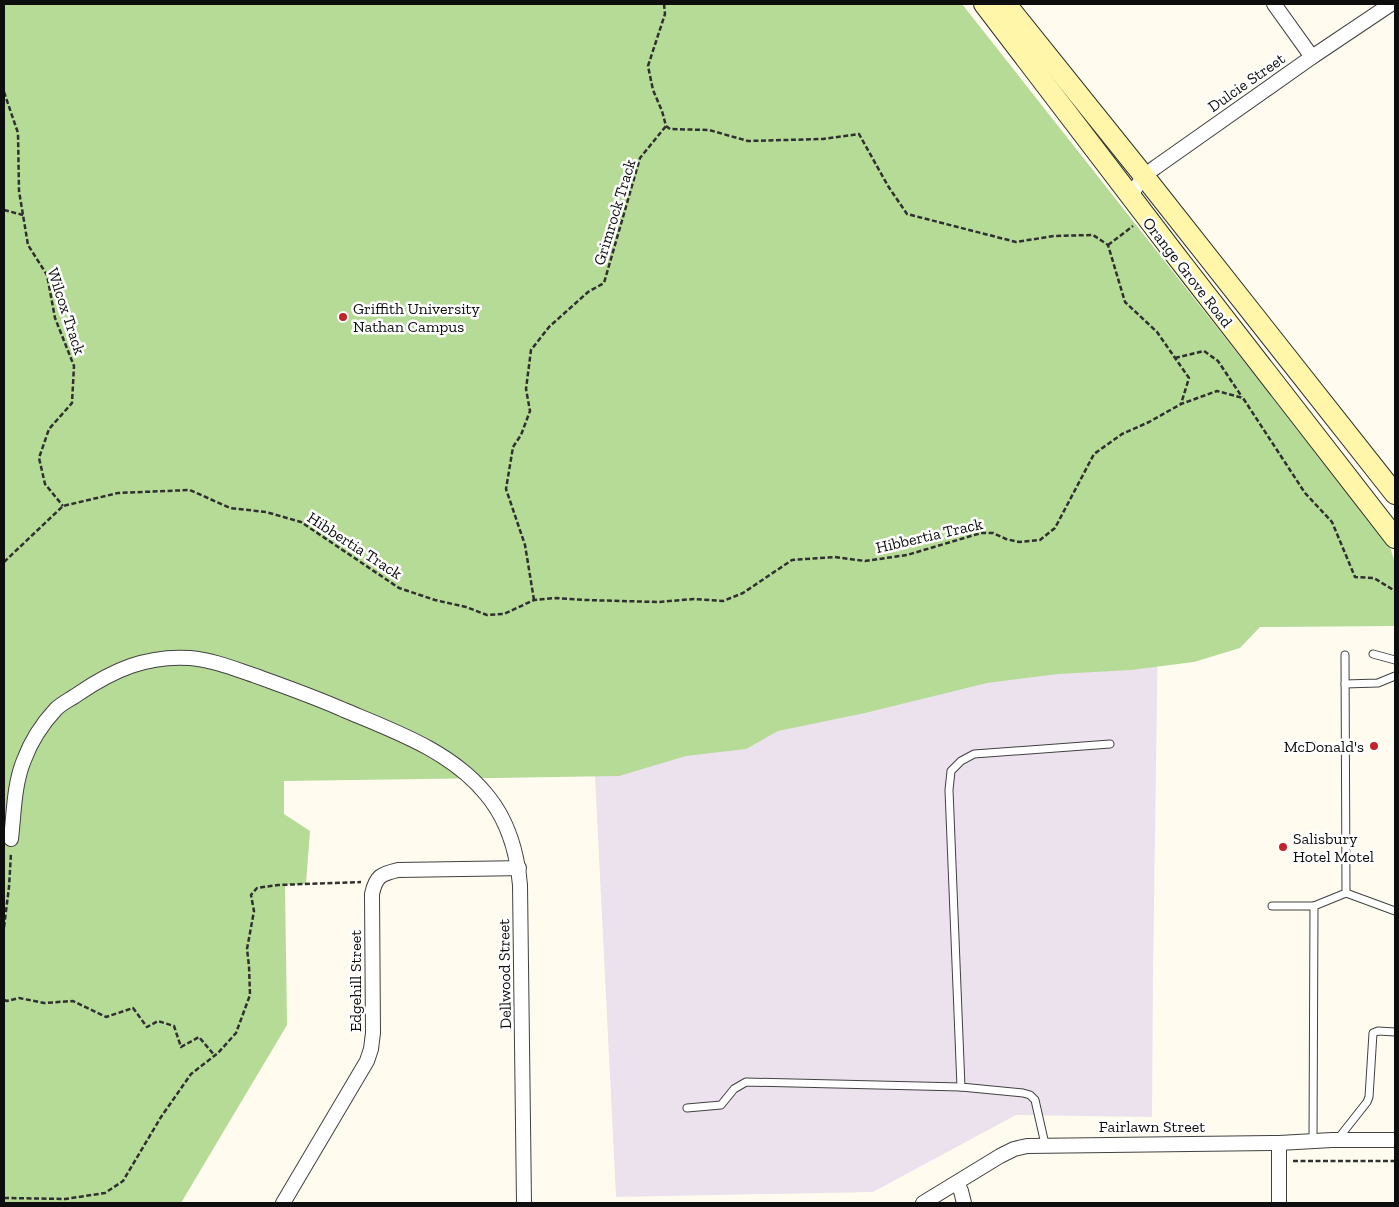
<svg xmlns="http://www.w3.org/2000/svg" width="1399" height="1207" font-family="'Zilla Slab',serif">
  <style>
    .industrial { fill: #ece2ed }
    .forest { fill: #b5db97 }
    .lines { fill: none; stroke-linecap: round; stroke-linejoin: round }
    .service-casing { stroke: #414141; stroke-width: 9 }
    .minor-casing { stroke: #414141; stroke-width: 16 }
    .secondary-casing { stroke: #303030; stroke-width: 22 }
    .path { stroke: #303030; stroke-width: 2.5; stroke-dasharray: 5 2.5; stroke-linecap: butt }
    .service { stroke: #fff; stroke-width: 7 }
    .minor { stroke: #fff; stroke-width: 14 }
    .secondary { stroke: #fff6aa; stroke-width: 20 }
    .poi-dot { fill: #c1232a; stroke: #fff; stroke-width: 2 }
    .labels { text-anchor: middle; stroke-width: 5; stroke-linejoin: round; paint-order: stroke }
    .street-label { font-size: 16px; fill: #0e0e0e; stroke: #fff }
    .poi-label { font-size: 16px; fill: #0e0e0e; stroke: #fff; text-anchor: start }
  </style>
  <rect width="100%" height="100%" fill="#fffcef"/>
  <polygon class="industrial" points="1158,628 1153,975 1152,1117 1016,1115 873,1192 616,1197 595,777 592,632"/>
  <polygon class="forest" points="4,4 962,4 1390,547 1395,563 1395,626 1260,627 1240,648 1194,662 1131,670 1058,674 987,683 865,713 778,731 746,749 686,756 619,776 284,781 284,814 310,831 306,884 285,885 287,1025 181,1203 4,1203"/>
  <g class="lines">
    <defs>
      <g id="service">
        <polyline points="1373,654 1395,660"/>
        <polyline points="1345,684 1378,683 1395,676"/>
        <polyline points="1346,893 1395,911"/>
        <polyline points="1272,906 1314,906"/>
        <polyline points="687,1108 721,1105 734,1089 746,1082 961,1087"/>
        <polyline points="1337,1140 1367,1102 1369,1097 1373,1033 1378,1031 1395,1032"/>
        <polyline points="1313,1141 1314,906 1346,893 1345,655"/>
        <polyline points="1045,1144 1035,1100 1030,1095 1023,1093 961,1087 949,790 951,771 961,761 974,754 1110,744"/>
      </g>
      <g id="minor">
        <polyline points="1274,4 1312,57"/>
        <polyline points="1130,196 1144,176 1156,167 1312,57 1391,4"/>
        <path d="M11 839C14 813 14 784 24 760 31 741 42 724 56 709 62 703 71 699 78 694 113 670 147 655 190 658 213 660 235 669 256 676 286 687 315 697 344 710 394 731 451 751 486 794 508 820 517 851 520 885L524 1203"/>
        <polyline points="1279,1143 1279,1203"/>
        <polyline points="957,1183 961,1191 964,1203"/>
        <path d="M283 1203 367 1061 371 1049 373 1033 372 894C376 876 381 874 398 870L519 868"/>
        <polyline points="923,1203 1000,1156 1014,1149 1027,1146 1279,1143 1332,1140 1395,1140"/>
      </g>
      <g id="secondary">
        <polyline points="984,4 1177,257 1395,538"/>
        <polyline points="1006,4 1144,176 1395,494"/>
      </g>
    </defs>
    <use href="#service" class="service-casing"/>
    <use href="#minor" class="minor-casing"/>
    <use href="#secondary" class="secondary-casing"/>
    <g class="path">
      <polyline points="664,4 665,14 648,66 653,90 662,111 666,126"/>
      <polyline points="4,92 18,133 19,191 28,245 47,275 55,318 74,366 72,403 49,429 39,458 45,484 63,506"/>
      <polyline points="666,126 670,129 709,130 748,141 823,139 859,134 888,186 907,214 1016,242 1054,236 1093,235 1108,245 1125,302 1157,332 1189,378 1181,404"/>
      <polyline points="4,210 23,215"/>
      <polyline points="1108,245 1133,226"/>
      <polyline points="1175,358 1204,351 1218,361 1242,397"/>
      <polyline points="4,562 63,506 118,493 190,490 230,508 266,512 301,522 399,588 435,600 466,607 487,615 504,614 534,600 556,598 585,600 658,602 694,599 723,601 743,593 792,560 835,557 865,561 907,555 981,533 993,533 1006,539 1019,542 1040,540 1055,528 1094,454 1122,434 1149,422 1181,404 1217,391 1243,398 1305,493 1332,522 1355,577 1374,578 1395,591"/>
      <polyline points="534,600 525,545 506,489 513,447 521,435 530,411 526,389 531,350 549,327 588,292 604,283 640,158 666,126"/>
      <polyline points="4,927 9,887 11,853"/>
      <polyline points="4,1000 7,1001 19,998 44,1003 73,1001 106,1017 133,1008 147,1027 158,1021 174,1026 181,1047 199,1037 215,1056"/>
      <polyline points="1293,1161 1395,1161"/>
      <polyline points="4,1198 65,1199 105,1193 123,1181 161,1117 191,1074 218,1053 236,1033 250,995 249,966 247,949 254,911 251,895 257,888 278,885 361,882"/>
    </g>
    <use href="#service" class="service"/>
    <use href="#minor" class="minor"/>
    <use href="#secondary" class="secondary"/>
  </g>
  <g class="poi-dot">
    <circle cx="343" cy="317" r="5"/>
    <circle cx="1374" cy="746" r="5"/>
    <circle cx="1283" cy="847" r="5"/>
  </g>
  <g class="labels">
    <g class="street-label">
      <text transform="translate(1246 82) rotate(-35)" y="6">Dulcie Street</text>
      <text transform="translate(614 212) rotate(-73)" y="6">Grimrock Track</text>
      <text transform="translate(1188 272) rotate(52)" y="6">Orange Grove Road</text>
      <text transform="translate(67 311) rotate(72)" y="6">Wilcox Track</text>
      <text transform="translate(929 535) rotate(-13)" y="6">Hibbertia Track</text>
      <text transform="translate(355 545) rotate(33)" y="6">Hibbertia Track</text>
      <text transform="translate(504 974) rotate(-91)" y="6">Dellwood Street</text>
      <text transform="translate(355 981) rotate(-90)" y="6">Edgehill Street</text>
      <text x="1152" y="1132">Fairlawn Street</text>
    </g>
    <g class="poi-label">
      <text x="353" y="314">Griffith University<tspan x="353" dy="18">Nathan Campus</tspan></text>
      <text x="1364" y="752" text-anchor="end">McDonald's</text>
      <text x="1293" y="844">Salisbury<tspan x="1293" dy="18">Hotel Motel</tspan></text>
    </g>
  </g>
  <rect width="1399" height="1207" fill="none" stroke="#0e0e0e" stroke-width="10"/>
</svg>
